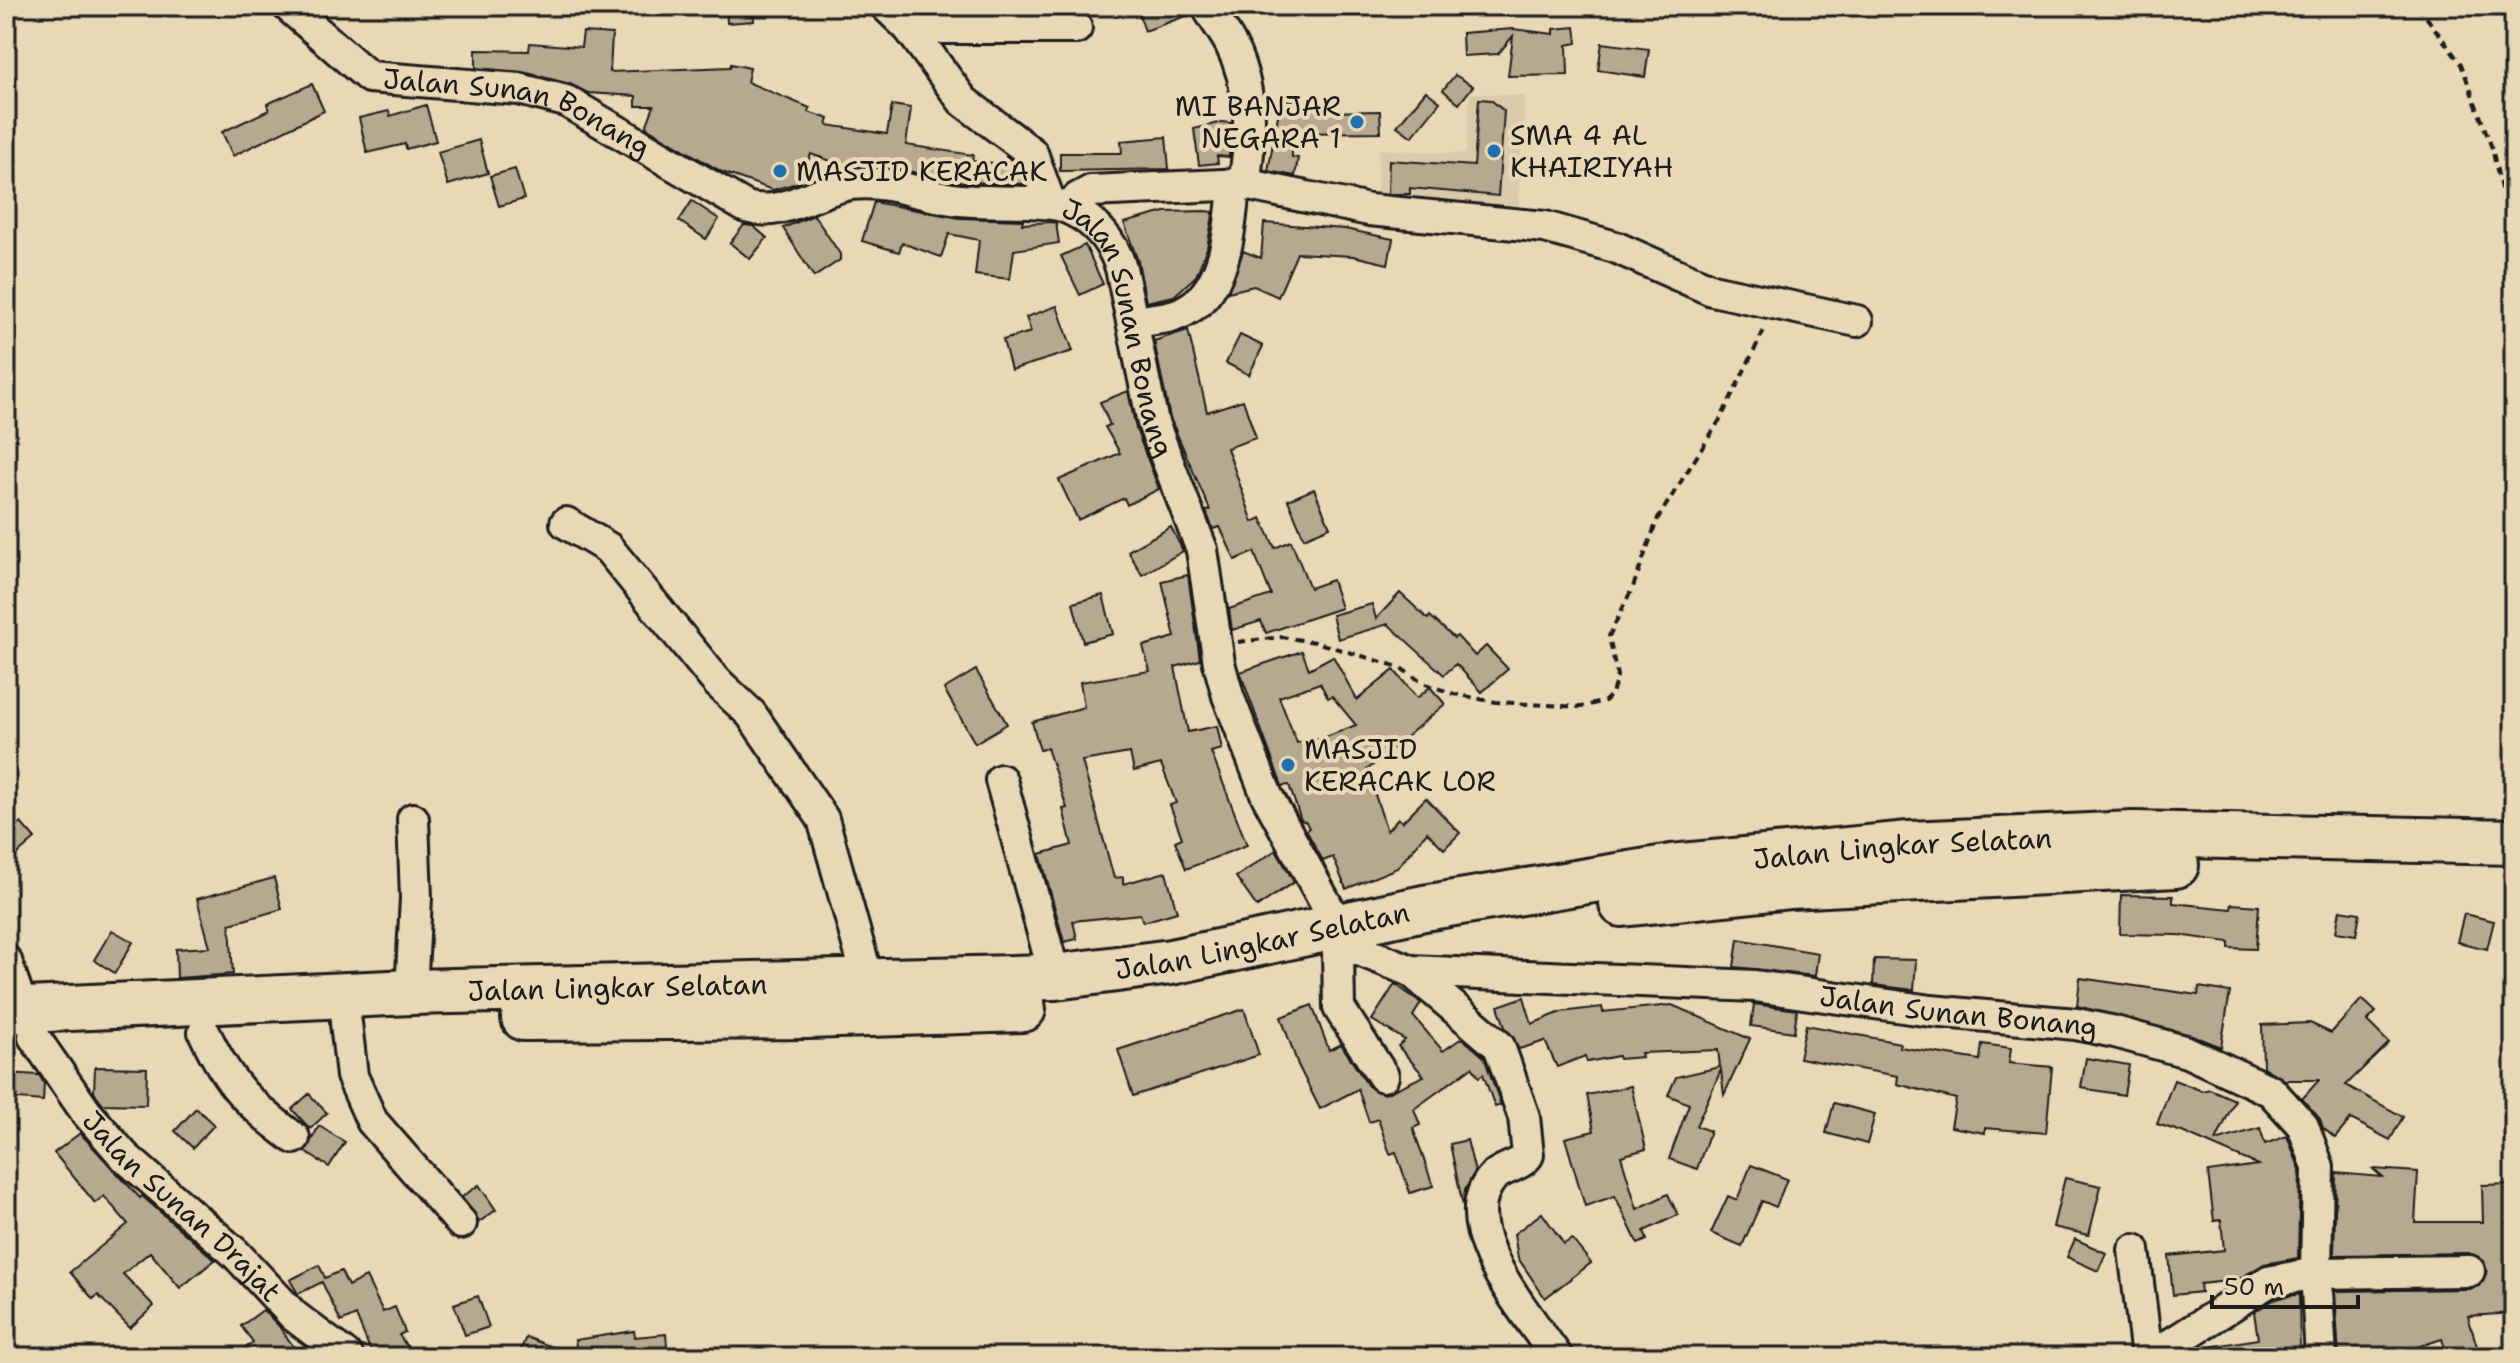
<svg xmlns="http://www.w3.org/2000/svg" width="2520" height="1363" font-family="'Shantell Sans',sans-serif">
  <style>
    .built { fill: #dacaaa }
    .building { fill: #b6a98f; stroke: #1c1c1c; stroke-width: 2; fill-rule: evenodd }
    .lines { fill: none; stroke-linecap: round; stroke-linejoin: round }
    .minor-casing { stroke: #1c1c1c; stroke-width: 36 }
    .highway-casing { stroke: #1c1c1c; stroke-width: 50 }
    .path { stroke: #1c1c1c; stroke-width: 4; stroke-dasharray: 8 6; stroke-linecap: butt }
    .minor { stroke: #e9d8b5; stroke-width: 30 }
    .highway { stroke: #e9d8b5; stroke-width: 44 }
    .poi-dot { fill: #1f6fb2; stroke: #e9d8b5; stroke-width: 3 }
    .labels { text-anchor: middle; stroke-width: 8; stroke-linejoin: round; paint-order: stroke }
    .poi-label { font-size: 28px; fill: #1c1c1c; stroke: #e9d8b5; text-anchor: start }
    .street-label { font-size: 28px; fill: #1c1c1c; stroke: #e9d8b5 }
  </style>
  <rect width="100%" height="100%" fill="#e9d8b5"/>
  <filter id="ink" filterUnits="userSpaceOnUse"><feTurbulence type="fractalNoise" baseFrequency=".0125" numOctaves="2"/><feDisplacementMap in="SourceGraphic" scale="16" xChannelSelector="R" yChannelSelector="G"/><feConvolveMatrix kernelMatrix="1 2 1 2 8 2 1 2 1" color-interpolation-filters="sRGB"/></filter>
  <g filter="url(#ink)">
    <polygon class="built" points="1470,93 1525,96 1518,210 1376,202 1379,149 1466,154"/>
    <g class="building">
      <polygon points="726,6 753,6 754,21 727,23"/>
      <polygon points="1136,6 1189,6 1191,14 1145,31"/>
      <polygon points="1575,27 1577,43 1567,45 1568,75 1508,76 1513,36 1498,54 1463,56 1462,33 1513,29 1554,34 1554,29"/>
      <polygon points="583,32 612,34 610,72 730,67 731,64 750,68 747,82 810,108 808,112 829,119 827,125 887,134 892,105 911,108 906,145 973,155 972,161 1005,164 1006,156 1017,164 1024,184 963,182 882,166 848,167 811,154 800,182 773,190 722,172 646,127 654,106 636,106 636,96 588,93 570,84 523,72 476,68 476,50 529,51 530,43 581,47"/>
      <polygon points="1602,43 1649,49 1645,77 1598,70"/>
      <polygon points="1455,75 1473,86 1459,104 1443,90"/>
      <polygon points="312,84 324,111 233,156 222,132 269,110 267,104"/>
      <polygon points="1426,91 1440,102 1412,137 1397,126"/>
      <polygon points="1281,99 1321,103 1320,112 1380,111 1381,132 1292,133 1292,157 1298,158 1295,176 1268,171"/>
      <polygon points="1479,99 1491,100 1504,111 1498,196 1410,188 1410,194 1388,194 1389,160 1474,166"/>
      <polygon points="426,105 436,141 406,149 405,144 367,153 359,118 389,111 390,116"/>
      <polygon points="1222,122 1231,123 1229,157 1217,156 1218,163 1199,165 1194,129"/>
      <polygon points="1166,137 1169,169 1060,171 1060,153 1122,153 1121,141"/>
      <polygon points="479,140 488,173 448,185 438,152"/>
      <polygon points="515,169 524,199 499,206 490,176"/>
      <polygon points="692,201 719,219 706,239 679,221"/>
      <polygon points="874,202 959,218 1023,220 1022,224 1052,222 1056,223 1059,243 1014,250 1010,279 975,275 979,240 949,234 941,257 902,243 899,252 862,241"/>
      <polygon points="1204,211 1213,212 1213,215 1207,248 1196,276 1174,296 1146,302 1138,261 1124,223 1165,212"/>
      <polygon points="814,215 840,254 840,260 814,277 783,228"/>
      <polygon points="1264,223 1345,229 1393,239 1388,264 1353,256 1297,253 1278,297 1254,286 1228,292 1243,251 1261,258"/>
      <polygon points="744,225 753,226 767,238 750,259 730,243"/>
      <polygon points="1085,245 1103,284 1080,295 1061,256"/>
      <polygon points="1057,306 1073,351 1011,370 1003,340 1031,332 1026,317"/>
      <polygon points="1188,330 1207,412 1243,400 1256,438 1227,448 1253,522 1261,518 1275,548 1291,541 1310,588 1332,580 1341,608 1266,633 1261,621 1232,630 1229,609 1271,595 1254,552 1235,560 1220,527 1213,529 1206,511 1210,510 1170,418 1154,341"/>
      <polygon points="1240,335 1263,346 1249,375 1226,363"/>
      <polygon points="1128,391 1136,429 1159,489 1127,505 1124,498 1078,520 1059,480 1120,453 1105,427 1110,425 1100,402"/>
      <polygon points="1314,489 1330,527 1304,538 1288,500"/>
      <polygon points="1171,527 1183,551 1142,575 1128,551"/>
      <polygon points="1188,575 1200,660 1175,667 1188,732 1217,726 1222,749 1211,752 1247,845 1186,869 1175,841 1182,838 1170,805 1176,803 1161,764 1134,771 1130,753 1082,761 1114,878 1123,877 1123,884 1166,872 1177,912 1143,922 1140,914 1073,921 1077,939 1064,942 1040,854 1072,845 1063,809 1067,808 1047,748 1040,750 1032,722 1084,707 1080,682 1150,671 1143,646 1175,637 1162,581"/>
      <polygon points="1400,593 1428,619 1430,616 1454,638 1457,636 1475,656 1486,646 1508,669 1482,692 1456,664 1444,675 1388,624 1338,639 1332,615 1372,604 1376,619"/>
      <polygon points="1103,595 1113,634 1083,642 1073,603"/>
      <path d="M1302 651 1309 669 1333 656 1357 700 1394 670 1417 698 1430 687 1445 704 1367 770 1387 831 1398 818 1402 822 1426 798 1460 833 1444 849 1427 832 1397 868 1346 889 1333 857 1323 861 1306 830 1309 828 1306 822 1301 820 1289 785 1282 786 1240 672ZM1320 683 1328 698 1332 696 1356 725 1321 739 1297 743 1279 697Z"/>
      <polygon points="976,670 1007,724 975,743 944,689"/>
      <polygon points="21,823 35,839 6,864 6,835"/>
      <polygon points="1276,850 1294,882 1257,907 1236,877"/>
      <polygon points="274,878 282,909 230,924 233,974 177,978 176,949 210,947 197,899"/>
      <polygon points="2121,895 2173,896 2173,903 2231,909 2232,904 2259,906 2256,949 2229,948 2229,942 2178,935 2120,934"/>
      <polygon points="2340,910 2360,913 2356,935 2336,932"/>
      <polygon points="2464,914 2494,921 2487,949 2457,942"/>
      <polygon points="112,930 133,942 115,973 94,960"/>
      <polygon points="1738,939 1818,953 1815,976 1734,967"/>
      <polygon points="1874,959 1916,960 1914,990 1873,985"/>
      <polygon points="2080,978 2198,995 2199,987 2230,992 2221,1047 2192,1035 2077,1006"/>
      <polygon points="1395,984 1421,1003 1413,1016 1443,1051 1462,1038 1484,1057 1501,1105 1495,1107 1483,1074 1479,1077 1472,1067 1414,1109 1420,1125 1413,1128 1433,1186 1410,1193 1396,1152 1390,1154 1378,1119 1369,1122 1358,1089 1320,1109 1298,1065 1281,1017 1312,1005 1329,1050 1341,1044 1368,1086 1385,1094 1424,1076 1398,1046 1405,1040 1372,1020"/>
      <polygon points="1524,997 1532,1024 1561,1012 1602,1007 1603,1012 1672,1005 1750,1039 1724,1095 1721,1070 1696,1126 1710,1131 1697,1169 1669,1159 1689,1104 1668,1095 1676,1077 1720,1067 1718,1050 1641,1053 1642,1057 1619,1059 1618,1056 1587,1062 1585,1056 1557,1067 1545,1041 1519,1049 1505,1027 1498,1006"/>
      <polygon points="2362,999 2376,1012 2367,1021 2389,1043 2346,1085 2403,1117 2390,1140 2351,1119 2335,1138 2323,1128 2320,1119 2302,1099 2319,1080 2285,1080 2263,1067 2262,1025 2310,1023 2331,1033"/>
      <polygon points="1754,1004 1797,1010 1794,1032 1751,1026"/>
      <polygon points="1244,1009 1259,1055 1133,1096 1118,1050"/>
      <polygon points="1806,1025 1900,1043 1899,1047 1980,1060 1982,1044 2011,1048 2009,1063 2052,1067 2046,1133 1985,1128 1985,1133 1951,1127 1956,1099 1897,1084 1898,1076 1799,1058"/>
      <polygon points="2086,1058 2129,1065 2124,1095 2081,1088"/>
      <polygon points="95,1067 147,1068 146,1105 103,1104 94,1092"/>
      <polygon points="6,1073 39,1075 44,1083 43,1101 6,1098"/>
      <polygon points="2174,1080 2202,1091 2210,1089 2235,1100 2216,1141 2260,1128 2265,1144 2287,1136 2300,1170 2298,1258 2264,1264 2237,1280 2200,1284 2201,1292 2173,1295 2169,1256 2224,1250 2221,1220 2214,1221 2208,1172 2258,1165 2182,1132 2157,1124"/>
      <polygon points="1631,1086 1646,1149 1621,1156 1637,1209 1668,1194 1678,1215 1644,1231 1647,1240 1638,1244 1615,1196 1585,1206 1565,1138 1594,1131 1587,1095"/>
      <polygon points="309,1094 327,1113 310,1129 292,1109"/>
      <polygon points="1834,1103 1875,1114 1867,1144 1826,1133"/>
      <polygon points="196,1108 214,1125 193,1148 175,1131"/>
      <polygon points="319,1126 345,1142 329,1167 305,1152"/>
      <polygon points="80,1133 140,1198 142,1196 215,1260 180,1288 150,1252 123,1274 154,1306 130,1328 98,1295 93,1299 70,1272 128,1224 104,1196 95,1203 54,1153"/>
      <polygon points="1467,1140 1475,1172 1465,1190 1463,1206 1450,1144"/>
      <polygon points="1751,1165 1787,1179 1776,1207 1762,1201 1742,1246 1711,1233 1728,1196 1737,1200"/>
      <polygon points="2373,1169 2418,1172 2415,1222 2483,1222 2482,1185 2514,1184 2514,1313 2468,1316 2480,1357 2448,1357 2442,1339 2414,1348 2416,1357 2339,1357 2335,1291 2469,1289 2479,1286 2487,1272 2484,1261 2469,1253 2334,1255 2336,1173 2382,1177"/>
      <polygon points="2065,1178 2101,1186 2089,1235 2053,1227"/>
      <polygon points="479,1185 496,1210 479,1222 462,1197"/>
      <polygon points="1542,1213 1564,1244 1572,1239 1591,1263 1545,1298 1518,1258 1514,1234"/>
      <polygon points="2075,1239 2106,1253 2098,1271 2067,1257"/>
      <polygon points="319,1265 325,1278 341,1271 348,1286 366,1277 383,1312 395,1307 405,1332 399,1335 414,1357 373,1357 356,1315 341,1322 322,1282 298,1294 290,1280"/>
      <polygon points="2299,1294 2300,1357 2202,1357 2202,1348 2258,1339 2254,1312 2275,1299"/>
      <polygon points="478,1296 489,1327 465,1335 454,1304"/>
      <polygon points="263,1310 278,1325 301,1357 231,1357 253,1342 241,1326"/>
      <polygon points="634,1331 635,1337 666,1334 668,1357 578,1357 575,1340"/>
      <polygon points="526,1337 575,1356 575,1357 518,1357"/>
    </g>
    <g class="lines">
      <defs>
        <g id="minor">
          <path id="s1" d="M288 6 369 77 519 89 566 101 746 207C784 218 816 189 852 184 889 179 925 197 961 200 986 203 1046 199 1065 207 1093 218 1112 240 1121 268L1153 423 1202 550 1219 663 1228 696 1267 796 1338 926"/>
          <polyline points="886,6 909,28"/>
          <path d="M1207 6C1214 19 1223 30 1230 43 1253 88 1252 136 1244 184"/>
          <polyline points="1050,203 1032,153 963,101 909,28 1076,28"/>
          <polyline points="1074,211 1078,198 1091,191 1244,184 1369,210 1545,227 1615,247 1712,290 1857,321"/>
          <path d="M1134 322C1151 319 1173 319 1188 309 1227 287 1231 223 1234 184"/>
          <polyline points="566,523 608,548 717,682 751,714 823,819 868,980"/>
          <polyline points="1001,780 1055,977"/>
          <path id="s2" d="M1357 949 1411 971 1755 986 1931 1011 2076 1024 2115 1032 2187 1052 2271 1091 2303 1126 2318 1167 2316 1273 2321 1357"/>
          <polyline points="1338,952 1339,1008 1383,1076"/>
          <polyline points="6,961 23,1011"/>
          <path d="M1411 971 1499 1046 1524 1117 1528 1155C1520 1167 1502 1167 1492 1178 1450 1227 1529 1316 1557 1357"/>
          <polyline points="411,992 416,898 413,819"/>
          <polyline points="346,1023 352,1076 372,1121 461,1223"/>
          <path d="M204 1032C230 1087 247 1102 294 1138"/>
          <path id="s3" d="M34 1037 86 1112 124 1156 235 1253 294 1316 348 1357"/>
          <polyline points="2134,1250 2147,1357"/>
          <polyline points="2151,1357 2268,1282 2316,1273 2469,1271"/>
        </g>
        <g id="highway">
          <polyline points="1622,904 1790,886 2176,865"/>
          <path id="s4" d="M6 1011 411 992 1055 977 1171 962 1424 908 1672 867 1909 844 2133 834 2514 842"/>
          <polyline points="524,1018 808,1016 1023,1009"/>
        </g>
      </defs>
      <use href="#minor" class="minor-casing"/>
      <use href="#highway" class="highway-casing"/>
      <g class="path">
        <polyline points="2418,6 2461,64 2492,148 2514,247"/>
        <polyline points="1238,642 1282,637 1315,642 1399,667 1423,683 1454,694 1496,702 1581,707 1605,701 1612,694 1617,676 1609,636 1633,587 1658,518 1721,418 1766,326"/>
      </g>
      <use href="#minor" class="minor"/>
      <use href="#highway" class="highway"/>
    </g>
  </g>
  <g class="poi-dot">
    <circle cx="1357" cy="122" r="8"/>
    <circle cx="1494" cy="151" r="8"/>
    <circle cx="780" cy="171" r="8"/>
    <circle cx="1288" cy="765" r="8"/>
  </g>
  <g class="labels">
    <g class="poi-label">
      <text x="1341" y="116" text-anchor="end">MI BANJAR<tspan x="1341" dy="32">NEGARA 1</tspan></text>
      <text x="1510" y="145">SMA 4 AL<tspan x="1510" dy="32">KHAIRIYAH</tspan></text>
      <text x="796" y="181">MASJID KERACAK</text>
      <text x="1304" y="759">MASJID<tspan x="1304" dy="32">KERACAK LOR</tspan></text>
    </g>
    <g class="street-label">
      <text dy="10" stroke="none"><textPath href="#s1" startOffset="262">Jalan Sunan Bonang</textPath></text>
      <text dy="10" stroke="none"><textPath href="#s1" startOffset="980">Jalan Sunan Bonang</textPath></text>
      <text dy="10" stroke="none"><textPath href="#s4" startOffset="1908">Jalan Lingkar Selatan</textPath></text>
      <text dy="10" stroke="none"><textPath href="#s4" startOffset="1260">Jalan Lingkar Selatan</textPath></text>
      <text dy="10" stroke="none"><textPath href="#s4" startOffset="612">Jalan Lingkar Selatan</textPath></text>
      <text dy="10" stroke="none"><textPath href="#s2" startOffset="608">Jalan Sunan Bonang</textPath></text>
      <text dy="10" stroke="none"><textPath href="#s3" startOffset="226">Jalan Sunan Drajat</textPath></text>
    </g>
  </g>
  <rect width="2520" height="1363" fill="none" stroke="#e9d8b5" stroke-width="32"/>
  <rect x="16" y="16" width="2488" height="1331" fill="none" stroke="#1c1c1c" stroke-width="3" filter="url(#ink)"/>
  <path d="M2212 1295v12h146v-12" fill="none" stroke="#1c1c1c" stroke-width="4"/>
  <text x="2224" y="1295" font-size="24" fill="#1c1c1c" stroke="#e9d8b5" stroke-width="6" paint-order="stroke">50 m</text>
</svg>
